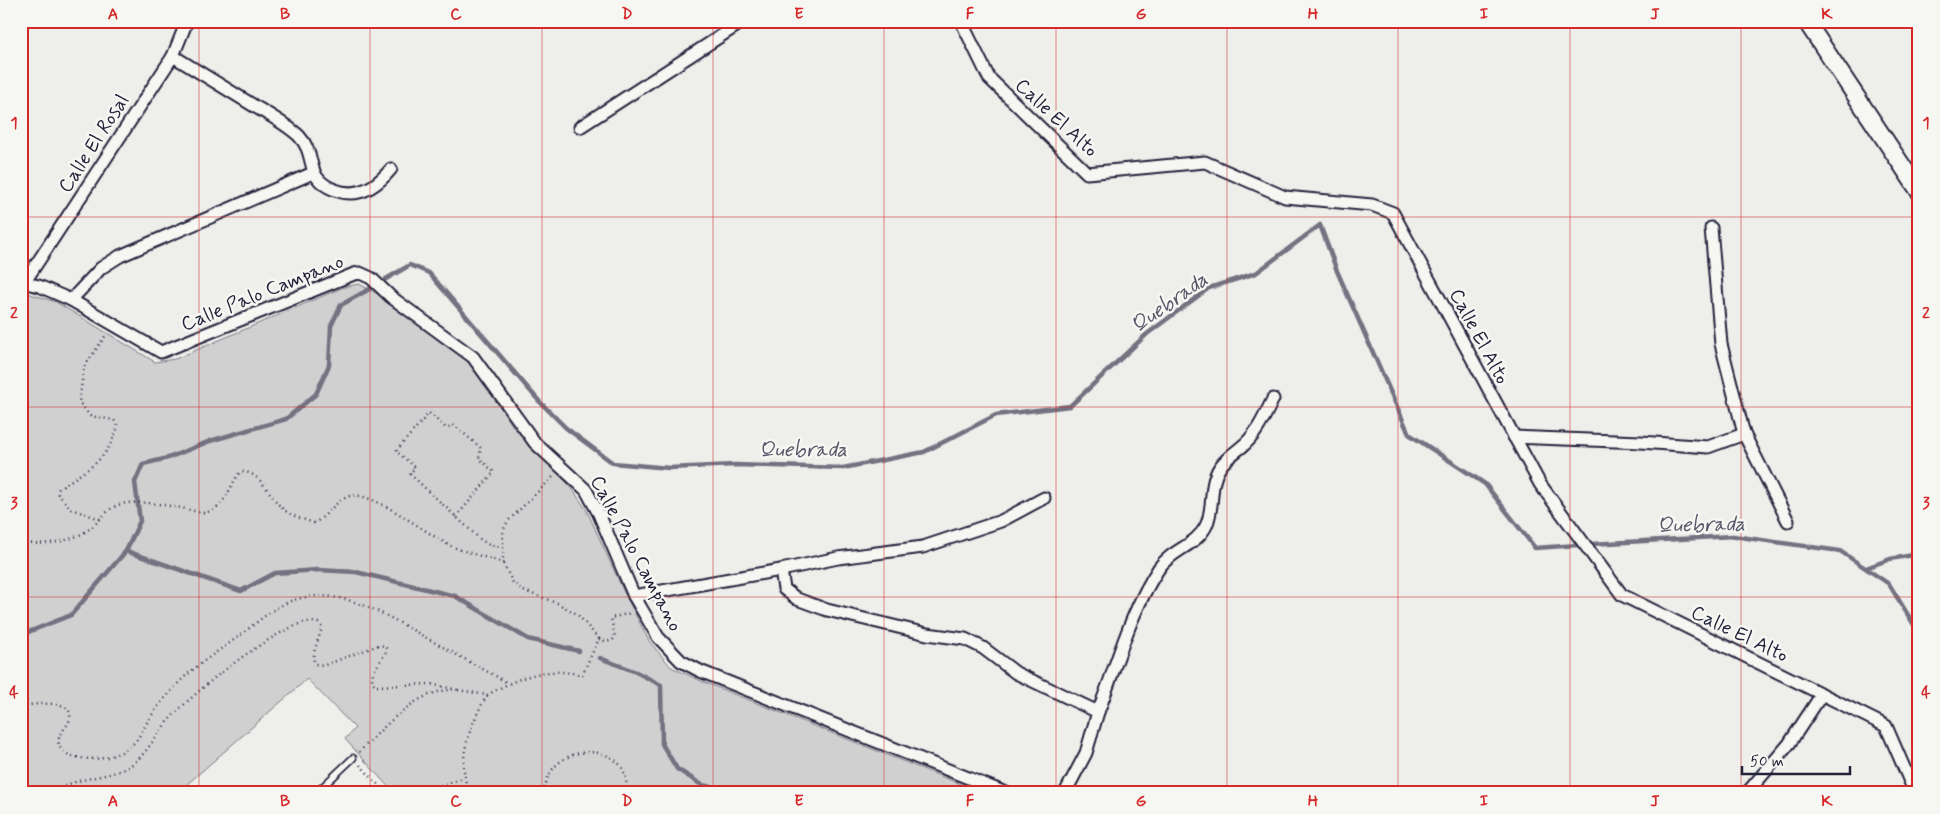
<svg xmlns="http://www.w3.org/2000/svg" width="1940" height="814" font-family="Mynerve,sans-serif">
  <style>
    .green { fill: #d0d0d1; stroke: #797986 }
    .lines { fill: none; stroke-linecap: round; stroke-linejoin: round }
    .stream { stroke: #727281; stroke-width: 4.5 }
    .lane-casing { stroke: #22223b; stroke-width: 9 }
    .street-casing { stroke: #22223b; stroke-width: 15 }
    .secondary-casing { stroke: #22223b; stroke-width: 20 }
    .path { stroke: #22223b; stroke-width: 2.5; stroke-dasharray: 1 4; stroke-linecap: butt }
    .lane { stroke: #f6f6f2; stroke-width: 5.5 }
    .street { stroke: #f6f6f2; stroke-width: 11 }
    .secondary { stroke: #f6f6f2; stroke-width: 16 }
    .grid { fill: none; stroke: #d62828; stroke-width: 1; stroke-opacity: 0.55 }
    .labels { text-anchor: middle; stroke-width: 5; stroke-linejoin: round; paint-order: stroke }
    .street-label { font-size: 20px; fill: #22223b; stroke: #f6f6f2 }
    .water-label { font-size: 21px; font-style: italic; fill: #575769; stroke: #f6f6f2 }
    .neatline { fill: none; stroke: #d62828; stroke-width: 2 }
    .grid-label { font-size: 16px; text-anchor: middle; font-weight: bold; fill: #d62828 }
  </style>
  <rect width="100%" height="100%" fill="#eeeeeb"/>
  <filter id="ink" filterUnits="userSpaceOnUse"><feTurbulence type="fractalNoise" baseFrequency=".02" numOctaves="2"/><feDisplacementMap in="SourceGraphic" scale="10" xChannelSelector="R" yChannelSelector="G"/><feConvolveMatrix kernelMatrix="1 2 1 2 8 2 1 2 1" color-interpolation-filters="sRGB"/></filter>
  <g filter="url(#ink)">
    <polygon class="green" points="359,284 376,293 462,355 477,372 514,428 571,487 586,509 623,590 649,641 671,667 701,681 983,793 394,793 345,739 355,728 307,679 177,793 21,793 21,291 56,302 155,362 175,359 344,287"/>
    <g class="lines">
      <g class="stream">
        <polyline points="386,279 410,265 429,273 539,401 566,428 613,463 669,468 735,465 843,468 924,452 996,415 1070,406 1147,334 1209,288 1256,273 1320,225 1337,271 1409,434 1485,484 1535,548 1578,545"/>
        <polyline points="1591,544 1733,536 1840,551 1889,584 1919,633"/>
        <polyline points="126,551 241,591 275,573 318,570 356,572 455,596 528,639 579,651"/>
        <polyline points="1866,568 1890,559 1919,554"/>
        <polyline points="21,635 71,615 126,551 140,521 135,482 143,464 168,458 210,441 286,419 316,394 329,365 331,326 341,305 373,287"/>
        <polyline points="600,658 636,672 661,685 662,744 677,769 702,785 739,793"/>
      </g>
      <defs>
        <polyline id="lane" points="316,793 353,758"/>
        <g id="street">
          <polyline points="961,21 989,78 1087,173 1205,162 1285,197 1372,205 1393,213 1540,484 1622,595 1886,726 1915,793"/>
          <path d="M173 56C199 72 225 88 251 104 267 114 285 123 299 136 318 156 303 178 335 190 358 199 377 186 391 169"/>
          <polyline points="580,127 744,21"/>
          <polyline points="1711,228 1721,344 1744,434"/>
          <polyline points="21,282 39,286 71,300 161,352 354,274 360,273 371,278 391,297 473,357 535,443 586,490 599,514 634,596 658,637 681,661 700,671 1006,793"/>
          <polyline points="24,283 173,56 187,21"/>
          <polyline points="71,300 101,268 120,256 313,173"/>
          <polyline points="1514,437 1641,442 1708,447 1744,434 1788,521"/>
          <polyline points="781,570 784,589 797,599 827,610 927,634 965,639 983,648 1016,673 1098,712 1086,753 1065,793"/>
          <polyline points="634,596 781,570 838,558 923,547 1001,521 1044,498"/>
          <path d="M1098 712C1117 664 1130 612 1159 568 1171 550 1196 546 1206 526 1215 507 1208 485 1220 467 1226 458 1237 451 1245 444 1258 432 1265 415 1273 399"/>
          <polyline points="1747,793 1789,744 1822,694"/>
        </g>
        <polyline id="secondary" points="1806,21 1919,191"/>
      </defs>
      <use href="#lane" class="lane-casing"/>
      <use href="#street" class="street-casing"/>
      <use href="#secondary" class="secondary-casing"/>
      <g class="path">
        <polyline points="456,517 494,472 479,458 481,448 454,425 446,428 429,413 396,451 415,467 410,474 480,539 489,545 502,547"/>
        <path d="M100 519 71 509 58 494 59 489C87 468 106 464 118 426L114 420 90 416 79 402 84 367 106 335"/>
        <path d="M21 543C46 545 72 543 92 527 101 520 107 509 118 505 140 498 182 508 203 513 226 509 228 488 240 472 259 469 270 497 282 508 290 516 303 519 314 523 328 516 334 501 350 496 372 490 428 535 451 546 467 553 486 557 503 563V531L508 521 553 477"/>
        <polyline points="599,639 607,642 613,640 615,637 611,618 631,613"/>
        <path d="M458 690 487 695C470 726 456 758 469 793"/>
        <path d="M487 695C520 677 544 666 582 675L599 639 577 614 557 603 524 591 513 583 503 563"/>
        <path d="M21 706C32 705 73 697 70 718 69 725 61 731 59 738 54 760 95 761 108 757 139 748 137 736 154 712 159 704 167 696 173 689 191 668 216 653 238 637 254 625 272 608 291 601 341 583 390 618 432 641 457 655 483 669 508 683"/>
        <polyline points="21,730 26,735 27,742 21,753"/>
        <path d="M359 752C384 728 415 690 453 690"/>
        <polyline points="360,765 386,793"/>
        <path d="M52 793C77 775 111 779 131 765 147 754 155 736 168 721 198 688 258 641 299 624 305 621 312 622 318 623L322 627C320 638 310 654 315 664L325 665 379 645 385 646 387 650 373 673 372 681 376 686 430 684 459 690"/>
        <polyline points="428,793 436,787 463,778"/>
        <path d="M544 793C549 735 638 742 625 793"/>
      </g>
      <use href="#lane" class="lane"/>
      <use href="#street" class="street"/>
      <use href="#secondary" class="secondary"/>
    </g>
  </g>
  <path class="grid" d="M199 21V793M370 21V793M542 21V793M713 21V793M884 21V793M1056 21V793M1227 21V793M1398 21V793M1570 21V793M1741 21V793M21 217H1919M21 407H1919M21 597H1919"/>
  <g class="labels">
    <g class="street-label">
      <text transform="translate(1057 117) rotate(43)" y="7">Calle El Alto</text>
      <text transform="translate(93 143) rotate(-57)" y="7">Calle El Rosal</text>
      <text transform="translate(262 292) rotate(-22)" y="7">Calle Palo Campano</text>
      <text transform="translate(1480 336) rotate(62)" y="7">Calle El Alto</text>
      <text transform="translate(637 553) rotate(62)" y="7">Calle Palo Campano</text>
      <text transform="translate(1740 633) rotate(26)" y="7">Calle El Alto</text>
    </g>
    <g class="water-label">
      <text transform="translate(1169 302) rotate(-35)" y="7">Quebrada</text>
      <text x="803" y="456">Quebrada</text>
      <text transform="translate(1701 524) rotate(-1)" y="7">Quebrada</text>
    </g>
  </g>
  <rect width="1940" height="814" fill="none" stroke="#f6f6f2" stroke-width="55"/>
  <path d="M1742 766v8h108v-8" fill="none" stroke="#22223b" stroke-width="2.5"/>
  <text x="1750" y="766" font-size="15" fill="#22223b" stroke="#f6f6f2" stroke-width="4" paint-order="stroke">50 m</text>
  <rect x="28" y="28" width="1884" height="758" class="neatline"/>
  <g class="grid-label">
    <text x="113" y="19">A</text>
    <text x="285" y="19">B</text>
    <text x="456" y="19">C</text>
    <text x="627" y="19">D</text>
    <text x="799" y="19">E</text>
    <text x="970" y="19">F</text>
    <text x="1141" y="19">G</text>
    <text x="1313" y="19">H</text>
    <text x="1484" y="19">I</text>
    <text x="1655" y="19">J</text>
    <text x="1827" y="19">K</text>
    <text x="14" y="128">1</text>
    <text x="1926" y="128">1</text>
    <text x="14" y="318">2</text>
    <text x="1926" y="318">2</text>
    <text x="14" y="508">3</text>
    <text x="1926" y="508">3</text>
    <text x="14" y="697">4</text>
    <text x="1926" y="697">4</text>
    <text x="113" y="806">A</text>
    <text x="285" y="806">B</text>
    <text x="456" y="806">C</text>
    <text x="627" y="806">D</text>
    <text x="799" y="806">E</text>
    <text x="970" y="806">F</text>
    <text x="1141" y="806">G</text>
    <text x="1313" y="806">H</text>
    <text x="1484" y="806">I</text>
    <text x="1655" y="806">J</text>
    <text x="1827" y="806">K</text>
  </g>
</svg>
